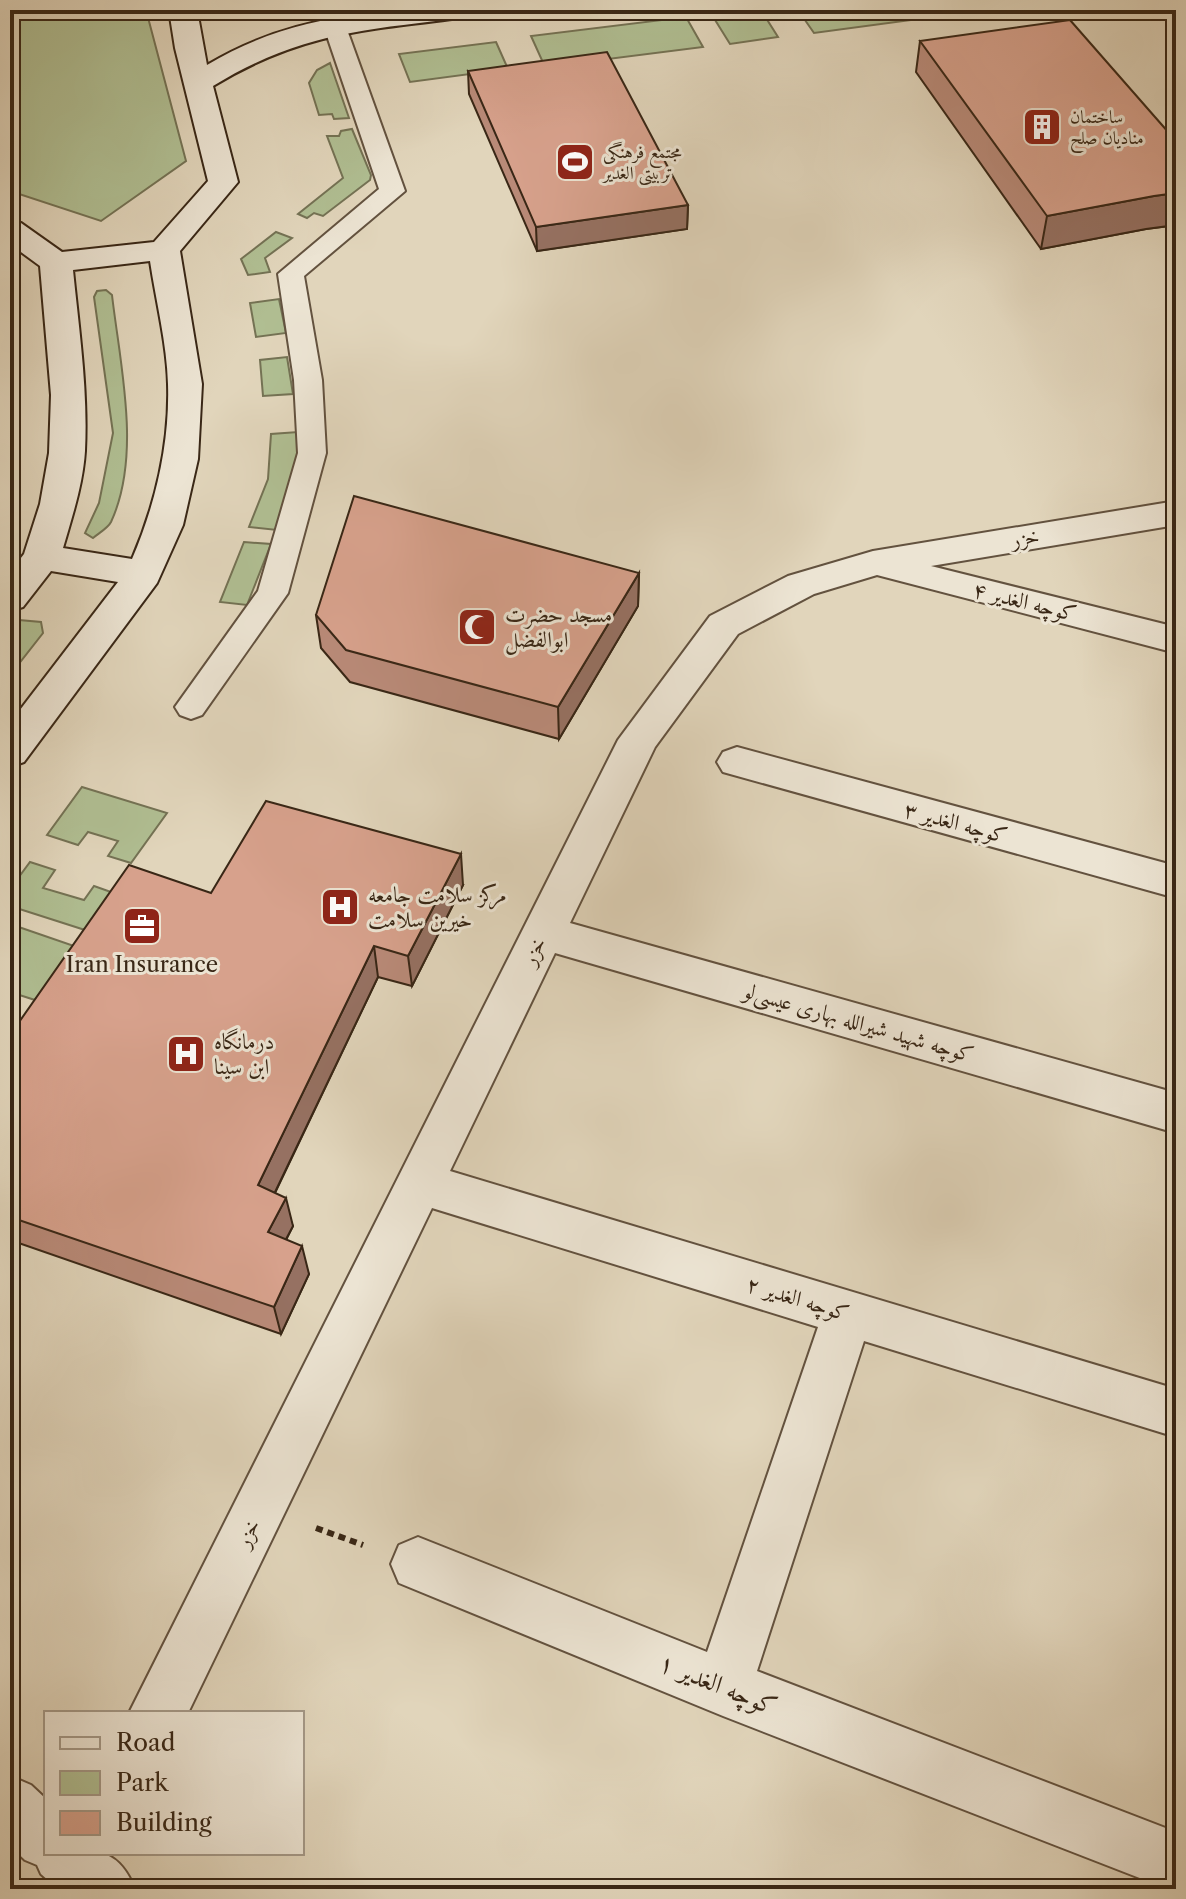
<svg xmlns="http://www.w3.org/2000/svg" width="1186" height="1899" font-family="'Libre Caslon Text',Amiri,serif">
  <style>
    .green { fill: #b0be92; stroke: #747254; stroke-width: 2 }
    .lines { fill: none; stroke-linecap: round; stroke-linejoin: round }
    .lane-casing { stroke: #63523f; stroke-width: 4 }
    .street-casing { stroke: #63523f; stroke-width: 4 }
    .secondary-casing { stroke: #392716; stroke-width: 4 }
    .path { stroke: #392716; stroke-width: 6; stroke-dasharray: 7 5; stroke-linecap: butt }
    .lane { fill: #ece4d3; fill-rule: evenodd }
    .street { fill: #ece4d3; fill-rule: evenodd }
    .secondary { fill: #ece4d3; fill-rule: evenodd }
    .wall { fill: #b98a78; stroke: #392716; stroke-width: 2 }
    .shaded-wall { fill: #967162; stroke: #392716; stroke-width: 2 }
    .building { fill: #d7a18c; stroke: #392716; stroke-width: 2 }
    .labels { text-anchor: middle; stroke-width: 6; stroke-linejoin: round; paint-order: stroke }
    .far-poi-label { font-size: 18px; fill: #392716; stroke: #ece4d3; text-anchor: start }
    .street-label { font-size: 22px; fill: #392716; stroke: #ece4d3 }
    .poi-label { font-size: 22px; fill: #392716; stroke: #ece4d3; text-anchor: start }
    .near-street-label { font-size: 26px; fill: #392716; stroke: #ece4d3 }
  </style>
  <rect width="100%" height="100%" fill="#e1d5bb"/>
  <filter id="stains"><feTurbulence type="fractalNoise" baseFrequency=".0025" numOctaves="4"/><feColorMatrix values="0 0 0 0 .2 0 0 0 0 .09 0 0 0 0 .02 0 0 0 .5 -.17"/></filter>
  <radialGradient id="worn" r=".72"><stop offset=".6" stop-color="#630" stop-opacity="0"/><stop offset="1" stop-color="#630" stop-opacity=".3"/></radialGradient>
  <g class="green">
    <polygon points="10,10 146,10 186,161 101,221 16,193 10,151"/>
    <polygon points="761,10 778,37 730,44 712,15"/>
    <polygon points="798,10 960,10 963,13 814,33"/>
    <polygon points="686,17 703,47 545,67 531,36"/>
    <polygon points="496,42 508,69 410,82 399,54"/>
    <polygon points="330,63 349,118 334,119 332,114 319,115 309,83 317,70"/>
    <polygon points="352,129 371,175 370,180 323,216 314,213 307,218 298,214 343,178 327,136 339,136 341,131"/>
    <polygon points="276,232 292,238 265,258 270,272 248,275 241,259"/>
    <path d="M106 290 112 295C120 365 142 455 111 522 108 528 99 533 93 538L85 533 99 503 113 433 94 297 97 291Z"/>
    <polygon points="279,299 286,333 256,337 250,303"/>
    <polygon points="287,357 293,394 263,396 260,360"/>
    <polygon points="298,432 296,482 277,530 249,527 268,479 271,434"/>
    <polygon points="244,542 271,544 247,605 220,602"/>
    <polygon points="19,620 41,622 43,633 10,675 10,627"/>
    <polygon points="82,787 167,813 131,863 108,856 118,841 88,832 78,845 47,835"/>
    <polygon points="30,862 55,870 43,888 84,900 94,886 111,892 85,930 10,906 10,889"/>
    <polygon points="10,924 74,946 35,1000 10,992"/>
  </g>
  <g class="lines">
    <defs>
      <polygon id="lane" points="335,20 343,22 346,27 405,191 304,276 322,380 326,453 288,593 202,715 191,719 180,715 175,707 258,591 298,453 294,380 278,274 379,189 324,27 327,22"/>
      <g id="street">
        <polygon points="1176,501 1176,525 931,566 1176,627 1176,653 877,575 814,594 738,634 655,747 570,923 1176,1093 1176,1133 555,953 450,1171 1176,1389 1176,1437 864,1341 757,1671 1176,1832 1176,1889 1168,1889 723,1716 399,1583 391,1564 399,1545 418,1537 707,1652 818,1327 432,1208 188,1713 129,1713 618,740 710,616 788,576 873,551"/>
        <polygon points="737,747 1176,866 1176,898 723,772 717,762 723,752"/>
        <path d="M10 1776 31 1785 46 1799V1853C91 1853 115 1841 135 1889H58L41 1874 37 1865 25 1860 10 1846Z"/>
      </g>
      <path id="secondary" d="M169 10H197L207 65C294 13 377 10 475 10L471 16 461 18C363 30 300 33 213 86L238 182 180 251 202 384 198 459 183 525 157 583 24 762 10 767V723L118 582 51 571 23 607 10 611V572L24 554 40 504 49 453 51 395 40 266 10 244V221L21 223 62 252 154 242 208 181 175 48ZM150 261C156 301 167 344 168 384 170 444 155 506 132 559L63 548C72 517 83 484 85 451 88 390 79 330 73 270Z"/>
    </defs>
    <use href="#lane" class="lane-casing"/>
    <use href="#street" class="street-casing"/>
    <use href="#secondary" class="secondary-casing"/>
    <polyline class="path" points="316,1528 363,1545"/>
    <use href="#lane" class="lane"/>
    <use href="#street" class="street"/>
    <use href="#secondary" class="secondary"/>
  </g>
  <g class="wall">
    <polygon points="920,41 1176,141 1176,225 1146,229 1041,249 916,72"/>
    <polygon points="468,71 688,205 687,229 537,251 469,94"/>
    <polygon points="639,573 638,606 559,739 350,682 321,648 316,615"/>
    <polygon points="463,885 412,986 378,977 275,1193 293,1226 286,1240 309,1274 281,1334 10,1240 10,1035 211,893"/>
  </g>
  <g class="shaded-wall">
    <polygon points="1176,193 1176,225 1146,229 1041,249 1047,216 1154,196"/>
    <polygon points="688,205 687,229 537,251 536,227"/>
    <polygon points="639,573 638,606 559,739 558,707"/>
    <polygon points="461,854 463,885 412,986 408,956"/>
    <polygon points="374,946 378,977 265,1213 258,1185"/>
    <polygon points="286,1198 293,1226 275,1260 268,1232"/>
    <polygon points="302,1246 309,1274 281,1334 274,1307"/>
  </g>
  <g class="building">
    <polygon points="1070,20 1176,141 1176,193 1154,196 1047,216 920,41"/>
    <polygon points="607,52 688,205 536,227 468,71"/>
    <polygon points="354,496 639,573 558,707 346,650 316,615"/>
    <polygon points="266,801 461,854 408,956 374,946 258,1185 286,1198 268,1232 302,1246 274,1307 10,1217 10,1035 129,865 211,893"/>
  </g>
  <defs>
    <symbol id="building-square" viewBox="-11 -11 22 22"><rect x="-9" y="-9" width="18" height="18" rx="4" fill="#8f2418" stroke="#ece4d3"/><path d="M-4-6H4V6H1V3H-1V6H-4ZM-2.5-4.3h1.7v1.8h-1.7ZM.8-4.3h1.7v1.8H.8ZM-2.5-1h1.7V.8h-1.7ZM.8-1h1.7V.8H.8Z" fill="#fff"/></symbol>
    <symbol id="stadium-square" viewBox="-11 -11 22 22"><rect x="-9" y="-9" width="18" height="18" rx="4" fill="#8f2418" stroke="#ece4d3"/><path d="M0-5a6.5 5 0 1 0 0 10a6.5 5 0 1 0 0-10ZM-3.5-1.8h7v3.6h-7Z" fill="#fff"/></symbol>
    <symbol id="mosque-square" viewBox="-11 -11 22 22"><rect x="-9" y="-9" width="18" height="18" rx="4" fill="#8f2418" stroke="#ece4d3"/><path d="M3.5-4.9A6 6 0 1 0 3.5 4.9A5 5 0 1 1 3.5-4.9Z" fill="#fff"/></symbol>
    <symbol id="hospital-square" viewBox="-11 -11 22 22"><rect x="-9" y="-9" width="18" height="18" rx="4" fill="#8f2418" stroke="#ece4d3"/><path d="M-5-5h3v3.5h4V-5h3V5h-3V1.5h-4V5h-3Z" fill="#fff"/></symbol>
    <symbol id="office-square" viewBox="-11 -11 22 22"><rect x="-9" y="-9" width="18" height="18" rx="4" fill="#8f2418" stroke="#ece4d3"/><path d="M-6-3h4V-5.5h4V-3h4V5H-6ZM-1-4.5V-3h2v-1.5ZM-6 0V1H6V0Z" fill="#fff"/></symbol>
  </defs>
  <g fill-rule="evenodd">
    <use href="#building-square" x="1020" y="105" width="44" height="44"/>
    <use href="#stadium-square" x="553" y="140" width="44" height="44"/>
    <use href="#mosque-square" x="455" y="605" width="44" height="44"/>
    <use href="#hospital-square" x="318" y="885" width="44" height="44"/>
    <use href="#office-square" x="120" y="904" width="44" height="44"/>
    <use href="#hospital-square" x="164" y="1032" width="44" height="44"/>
  </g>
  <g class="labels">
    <g class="far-poi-label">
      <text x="1070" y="123">ساختمان<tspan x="1070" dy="21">منادیان صلح</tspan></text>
      <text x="603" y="158">مجتمع فرهنگی<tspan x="603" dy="21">تربیتی الغدیر</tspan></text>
    </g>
    <g class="street-label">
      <text transform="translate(1025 537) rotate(-10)" y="8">خزر</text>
      <text transform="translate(1025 601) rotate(14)" y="8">کوچه الغدیر ۴</text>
      <text transform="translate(956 822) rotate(15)" y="8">کوچه الغدیر ۳</text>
      <text transform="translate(533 951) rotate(-64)" y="8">خزر</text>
      <text transform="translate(859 1022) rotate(16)" y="8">کوچه شهید شیرالله بهاری عیسی‌لو</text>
      <text transform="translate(798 1298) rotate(17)" y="8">کوچه الغدیر ۲</text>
      <text transform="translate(247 1533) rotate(-64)" y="8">خزر</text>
    </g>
    <g class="poi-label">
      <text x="505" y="622">مسجد حضرت<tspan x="505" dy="25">ابوالفضل</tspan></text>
      <text x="368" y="902">مرکز سلامت جامعه<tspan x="368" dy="25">خیرین سلامت</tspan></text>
      <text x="142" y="972" text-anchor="middle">Iran Insurance</text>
      <text x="214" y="1049">درمانگاه<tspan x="214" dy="25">ابن سینا</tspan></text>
    </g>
    <g class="near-street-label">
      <text transform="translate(718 1684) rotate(22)" y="9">کوچه الغدیر ۱</text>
    </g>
  </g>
  <rect width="1186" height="1899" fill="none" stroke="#e1d5bb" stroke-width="40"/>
  <rect x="12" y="12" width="1162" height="1875" fill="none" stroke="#392716" stroke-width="4"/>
  <rect x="20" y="20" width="1146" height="1859" fill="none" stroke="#392716" stroke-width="2"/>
  <rect x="44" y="1711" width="260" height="144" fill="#ece4d3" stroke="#a49887" stroke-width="2"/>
  <rect x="60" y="1737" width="40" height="12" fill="#ece4d3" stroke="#a49887" stroke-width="2"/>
  <text x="116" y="1751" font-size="24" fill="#392716">Road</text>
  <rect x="60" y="1771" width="40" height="24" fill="#b0be92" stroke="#a49887" stroke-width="2"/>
  <text x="116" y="1791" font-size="24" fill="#392716">Park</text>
  <rect x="60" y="1811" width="40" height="24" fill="#d7a18c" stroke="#a49887" stroke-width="2"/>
  <text x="116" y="1831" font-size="24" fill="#392716">Building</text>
  <rect width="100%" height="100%" filter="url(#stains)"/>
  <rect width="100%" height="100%" fill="url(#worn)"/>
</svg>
